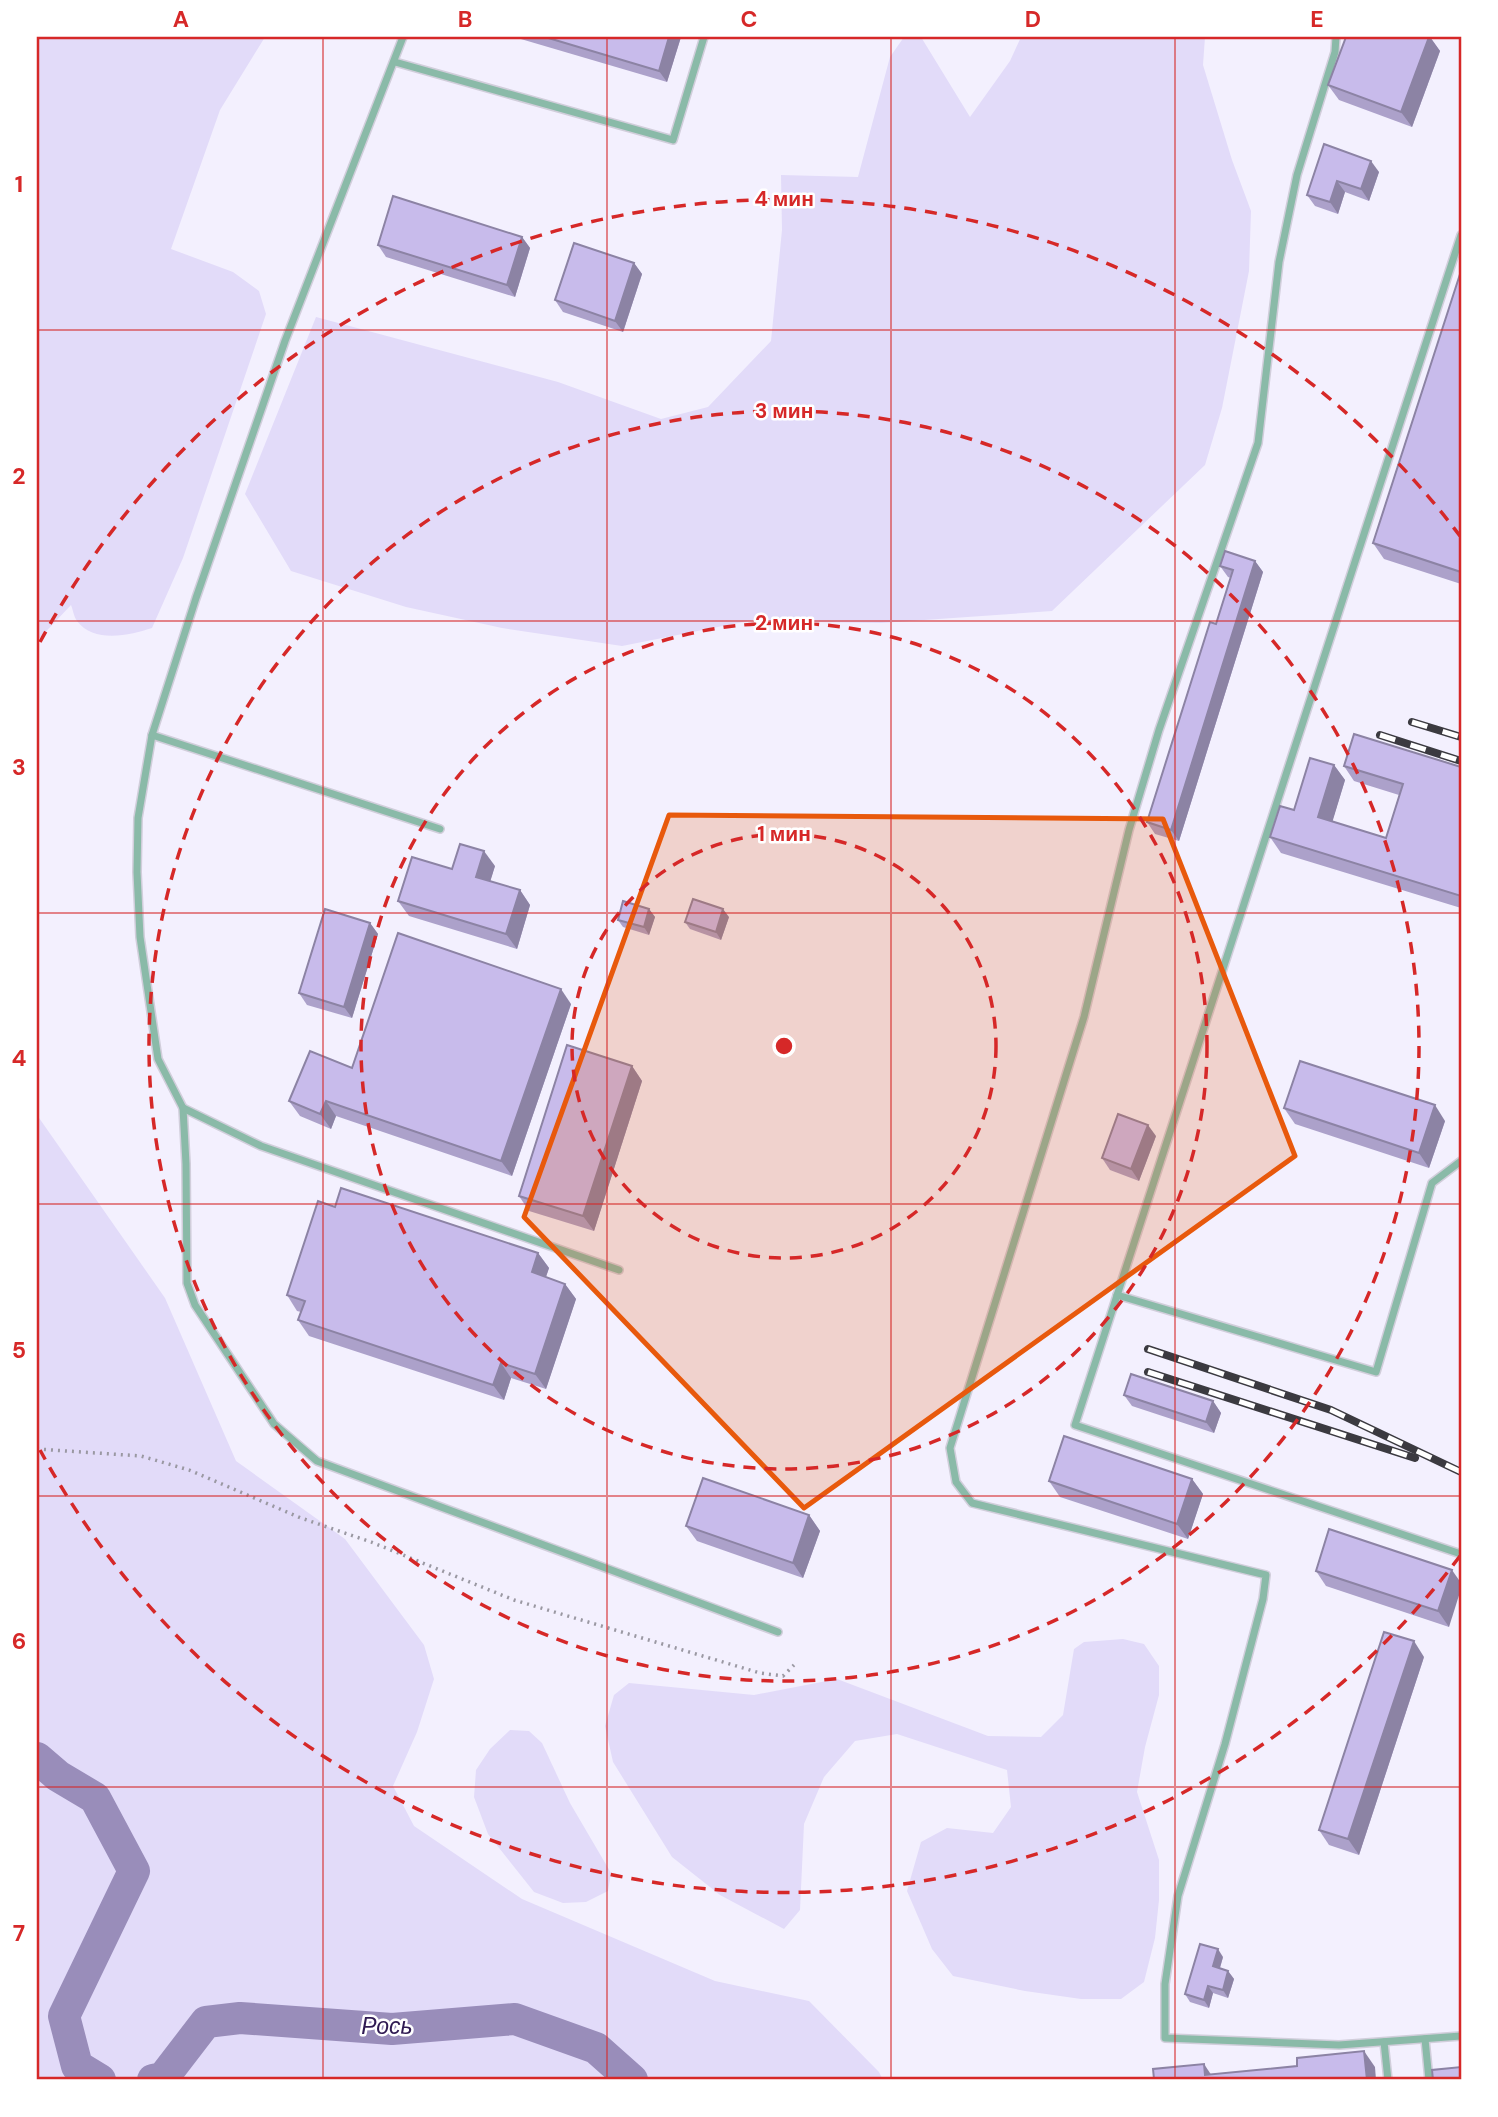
<svg xmlns="http://www.w3.org/2000/svg" width="1498" height="2117" font-family="'DM Sans',sans-serif">
  <style>
    .green { fill: #e2dbf9 }
    .lines { fill: none; stroke-linecap: round; stroke-linejoin: round }
    .river { stroke: #998dba; stroke-width: 32 }
    .lane-casing { stroke: #d1cedb; stroke-width: 10 }
    .path { stroke: #9a98a2; stroke-width: 3.5; stroke-dasharray: 2 5; stroke-linecap: butt }
    .lane { stroke: #8abaa8; stroke-width: 7 }
    .rail-casing { stroke: #3b3a40; stroke-width: 8 }
    .rail { stroke: #fff; stroke-width: 5; stroke-dasharray: 16; stroke-linecap: butt }
    .wall { fill: #aca1ca }
    .shaded-wall { fill: #8c83a4 }
    .building { fill: #c8bbeb; stroke: #8c83a4; stroke-width: 2 }
    .marked { fill: #e8590c; fill-opacity: 0.2; stroke: #e8590c; stroke-width: 5; stroke-linejoin: round }
    .grid { fill: none; stroke: #d62828; stroke-width: 2; stroke-opacity: 0.55 }
    .ring { fill: none; stroke: #d62828; stroke-width: 3.5; stroke-dasharray: 12 9 }
    .labels { text-anchor: middle; stroke-width: 5; stroke-linejoin: round; paint-order: stroke }
    .water-label { font-size: 23px; font-style: italic; fill: #2f1a52; stroke: #fff }
    .centre { fill: #d62828; stroke: #fff; stroke-width: 3.5 }
    .ring-label { font-size: 21px; text-anchor: middle; font-weight: bold; fill: #d62828; stroke: #fff; stroke-width: 5; stroke-linejoin: round; paint-order: stroke }
    .neatline { fill: none; stroke: #d62828; stroke-width: 2.5 }
    .grid-label { font-size: 23px; text-anchor: middle; font-weight: bold; fill: #d62828 }
  </style>
  <rect width="100%" height="100%" fill="#f3f0fe"/>
  <g class="green">
    <path d="M37 37H265L220 110 171 249 233 272 259 291 266 314 183 558 152 628C131 635 94 644 77 621 74 617 73 610 71 605L37 641Z"/>
    <polygon points="904,37 921,37 970,117 1010,61 1021,37 1205,37 1203,65 1232,160 1251,211 1249,271 1222,408 1205,465 1052,611 881,623 748,621 622,646 502,628 406,607 291,571 245,494 316,317 558,382 661,419 708,407 771,341 782,230 781,175 858,177 890,57"/>
    <polygon points="37,1115 165,1298 236,1461 345,1539 424,1645 434,1679 417,1732 393,1786 414,1826 522,1899 715,1981 809,2001 879,2072 883,2080 37,2080"/>
    <polygon points="1123,1639 1144,1644 1159,1666 1159,1695 1145,1747 1137,1792 1159,1860 1159,1900 1155,1938 1144,1982 1121,1999 1081,1999 1025,1991 953,1976 932,1949 907,1891 921,1842 947,1828 993,1833 1011,1807 1007,1770 897,1734 855,1741 824,1777 804,1824 800,1910 784,1929 720,1895 672,1857 613,1762 605,1726 614,1695 629,1683 754,1695 837,1679 988,1736 1041,1737 1063,1715 1074,1649 1084,1642"/>
    <polygon points="510,1730 529,1731 542,1743 570,1803 611,1873 608,1891 586,1902 563,1903 534,1892 488,1834 474,1797 476,1770 490,1749"/>
  </g>
  <g class="lines">
    <g class="river">
      <polyline points="37,1758 58,1776 95,1798 134,1871 64,2016 77,2066 100,2080"/>
      <polyline points="153,2080 163,2078 206,2022 240,2018 392,2029 515,2019 596,2048 632,2080"/>
    </g>
    <defs>
      <g id="lane">
        <polyline points="403,37 285,341 196,598 152,735 138,818 137,872 140,937 158,1059 183,1108 186,1164 187,1283 195,1305 274,1424 317,1461 778,1632"/>
        <polyline points="1336,37 1335,52 1297,175 1279,262 1258,443 1159,730 1129,830 1084,1017 950,1448 956,1482 972,1503 1266,1575 1263,1599 1225,1744 1178,1896 1165,1984 1165,2038 1339,2045 1461,2036"/>
        <polyline points="395,62 673,140 704,37"/>
        <polyline points="1461,235 1075,1425 1461,1554"/>
        <polyline points="152,735 440,829"/>
        <polyline points="183,1108 261,1146 619,1270"/>
        <polyline points="1117,1295 1376,1372 1432,1183 1461,1161"/>
        <polyline points="1425,2039 1429,2080"/>
        <polyline points="1384,2042 1388,2080"/>
      </g>
    </defs>
    <use href="#lane" class="lane-casing"/>
    <polyline class="path" points="37,1449 141,1456 189,1470 301,1518 371,1542 514,1600 760,1673 783,1676 794,1665"/>
    <use href="#lane" class="lane"/>
    <defs>
      <g id="rail">
        <polyline points="1412,722 1461,737"/>
        <polyline points="1380,735 1461,761"/>
        <polyline points="1148,1349 1331,1410 1461,1472"/>
        <polyline points="1148,1372 1415,1458"/>
      </g>
    </defs>
    <use href="#rail" class="rail-casing"/>
    <use href="#rail" class="rail"/>
  </g>
  <g class="wall">
    <polygon points="514,37 681,37 667,82"/>
    <polygon points="1346,37 1430,37 1440,51 1412,127 1339,100 1328,85"/>
    <polygon points="1324,144 1379,172 1369,201 1345,192 1338,214 1315,206 1307,195"/>
    <polygon points="522,237 530,248 515,297 386,257 378,245"/>
    <polygon points="634,263 642,274 623,332 563,312 555,300"/>
    <polygon points="1461,271 1461,584 1384,559 1373,543"/>
    <polygon points="1255,561 1263,572 1179,841 1155,834 1147,822 1216,624 1231,578 1228,577 1220,566"/>
    <polygon points="1334,765 1345,780 1332,822 1386,838 1399,795 1354,781 1344,766 1461,767 1461,908 1281,853 1270,837"/>
    <polygon points="495,866 490,881 520,890 530,905 517,949 409,916 398,901 452,869"/>
    <polygon points="649,909 655,917 649,935 623,927 618,920"/>
    <polygon points="729,917 721,940 690,929 685,922"/>
    <polygon points="370,923 378,934 352,1018 307,1005 299,993"/>
    <polygon points="571,1004 512,1176 336,1116 331,1129 300,1116 289,1101 352,1068"/>
    <polygon points="632,1066 642,1081 594,1231 529,1211 519,1196"/>
    <polygon points="1284,1108 1445,1121 1429,1168 1295,1124"/>
    <polygon points="1156,1136 1139,1181 1110,1170 1102,1158"/>
    <polygon points="335,1207 538,1253 549,1268 546,1277 565,1284 576,1299 546,1389 511,1378 504,1400 309,1336 298,1320 301,1312 297,1311 287,1295"/>
    <polygon points="1124,1395 1213,1401 1221,1413 1214,1433 1132,1406"/>
    <polygon points="1192,1479 1203,1494 1188,1539 1060,1497 1049,1481"/>
    <polygon points="809,1515 820,1531 803,1578 697,1541 686,1526"/>
    <polygon points="1452,1570 1449,1627 1326,1586 1316,1571"/>
    <polygon points="1424,1657 1359,1855 1329,1845 1319,1830"/>
    <polygon points="1223,1957 1220,1968 1228,1971 1234,1979 1228,1998 1213,1993 1209,2008 1190,2002 1185,1994"/>
  </g>
  <g class="shaded-wall">
    <polygon points="669,37 681,37 667,82 659,71"/>
    <polygon points="1429,37 1430,37 1440,51 1412,127 1401,112"/>
    <polygon points="1371,161 1379,172 1369,201 1361,189"/>
    <polygon points="1337,181 1345,192 1338,214 1330,202"/>
    <polygon points="522,237 530,248 515,297 507,285"/>
    <polygon points="634,263 642,274 623,332 615,321"/>
    <polygon points="1255,561 1263,572 1179,841 1171,830"/>
    <polygon points="1334,765 1345,780 1329,833 1318,817"/>
    <polygon points="484,851 495,866 487,892 476,877"/>
    <polygon points="520,890 530,905 517,949 506,934"/>
    <polygon points="649,909 655,917 649,935 644,927"/>
    <polygon points="723,909 729,917 721,940 716,932"/>
    <polygon points="370,923 378,934 352,1018 344,1007"/>
    <polygon points="561,989 571,1004 512,1176 501,1161"/>
    <polygon points="632,1066 642,1081 594,1231 583,1216"/>
    <polygon points="326,1101 336,1116 331,1129 320,1114"/>
    <polygon points="1435,1105 1445,1121 1429,1168 1419,1153"/>
    <polygon points="1148,1125 1156,1136 1139,1181 1131,1169"/>
    <polygon points="538,1253 549,1268 542,1288 532,1272"/>
    <polygon points="565,1284 576,1299 546,1389 535,1374"/>
    <polygon points="501,1363 511,1378 504,1400 493,1385"/>
    <polygon points="1213,1401 1221,1413 1214,1433 1206,1422"/>
    <polygon points="1192,1479 1203,1494 1188,1539 1177,1524"/>
    <polygon points="809,1515 820,1531 803,1578 793,1563"/>
    <polygon points="1452,1570 1461,1583 1461,1589 1449,1627 1438,1611"/>
    <polygon points="1414,1641 1424,1657 1359,1855 1348,1839"/>
    <polygon points="1218,1949 1223,1957 1218,1974 1213,1966"/>
    <polygon points="1228,1971 1234,1979 1228,1998 1223,1990"/>
    <polygon points="1208,1986 1213,1993 1209,2008 1204,2000"/>
    <polygon points="1364,2051 1375,2067 1376,2080 1367,2080"/>
    <polygon points="1204,2064 1214,2079 1205,2075"/>
  </g>
  <g class="building">
    <polygon points="545,37 669,37 659,71"/>
    <polygon points="1346,37 1429,37 1401,112 1328,85"/>
    <polygon points="1324,144 1371,161 1361,189 1337,181 1330,202 1307,195"/>
    <polygon points="393,196 522,237 507,285 378,245"/>
    <polygon points="574,243 634,263 615,321 555,300"/>
    <polygon points="1461,271 1461,572 1373,543"/>
    <polygon points="1225,551 1255,561 1171,830 1147,822 1210,622 1216,624 1233,570 1220,566"/>
    <polygon points="1354,734 1461,767 1461,896 1270,837 1280,806 1294,810 1310,758 1334,765 1318,817 1386,838 1403,784 1344,766"/>
    <polygon points="460,844 484,851 476,877 520,890 506,934 398,901 412,857 452,869"/>
    <polygon points="693,899 723,909 716,932 685,922"/>
    <polygon points="623,901 649,909 644,927 618,920"/>
    <polygon points="325,909 370,923 344,1007 299,993"/>
    <polygon points="398,933 561,989 501,1161 326,1101 320,1114 289,1101 310,1051 352,1068"/>
    <polygon points="567,1045 632,1066 583,1216 519,1196"/>
    <polygon points="1300,1061 1435,1105 1419,1153 1284,1108"/>
    <polygon points="1118,1114 1148,1125 1131,1169 1102,1158"/>
    <polygon points="341,1188 538,1253 532,1272 565,1284 535,1374 501,1363 493,1385 298,1320 305,1301 287,1295 318,1201 335,1207"/>
    <polygon points="1131,1374 1213,1401 1206,1422 1124,1395"/>
    <polygon points="1064,1436 1192,1479 1177,1524 1049,1481"/>
    <polygon points="703,1478 809,1515 793,1563 686,1526"/>
    <polygon points="1329,1529 1452,1570 1438,1611 1316,1571"/>
    <polygon points="1384,1632 1414,1641 1348,1839 1319,1830"/>
    <polygon points="1200,1944 1218,1949 1213,1966 1228,1971 1223,1990 1208,1986 1204,2000 1185,1994"/>
    <polygon points="1364,2051 1367,2080 1141,2080 1154,2079 1153,2069 1204,2064 1205,2075 1297,2066 1297,2058"/>
    <polygon points="1461,2067 1461,2080 1433,2080 1432,2070"/>
  </g>
  <path class="marked" d="M669 815 1163 819 1295 1156 804 1508 524 1217Z"/>
  <path class="grid" d="M323 37V2080M607 37V2080M891 37V2080M1175 37V2080M37 330H1461M37 621H1461M37 913H1461M37 1204H1461M37 1496H1461M37 1787H1461"/>
  <g class="ring">
    <circle cx="784" cy="1046" r="212"/>
    <circle cx="784" cy="1046" r="423"/>
    <circle cx="784" cy="1046" r="635"/>
    <path d="M1460 1556A847 847 0 0 1 40 1450M40 642A847 847 0 0 1 1460 536"/>
  </g>
  <g class="labels">
    <g class="water-label">
      <text x="387" y="2034">Рось</text>
    </g>
  </g>
  <circle cx="784" cy="1046" r="10" class="centre"/>
  <g class="ring-label">
    <text x="784" y="206">4 мин</text>
    <text x="784" y="418">3 мин</text>
    <text x="784" y="630">2 мин</text>
    <text x="784" y="841">1 мин</text>
  </g>
  <rect width="1498" height="2117" fill="none" stroke="#ffffff" stroke-width="77"/>
  <rect x="38" y="38" width="1422" height="2040" class="neatline"/>
  <g class="grid-label">
    <text x="181" y="27">A</text>
    <text x="465" y="27">B</text>
    <text x="749" y="27">C</text>
    <text x="1033" y="27">D</text>
    <text x="1317" y="27">E</text>
    <text x="19" y="192">1</text>
    <text x="19" y="484">2</text>
    <text x="19" y="775">3</text>
    <text x="19" y="1066">4</text>
    <text x="19" y="1358">5</text>
    <text x="19" y="1649">6</text>
    <text x="19" y="1941">7</text>
  </g>
</svg>
